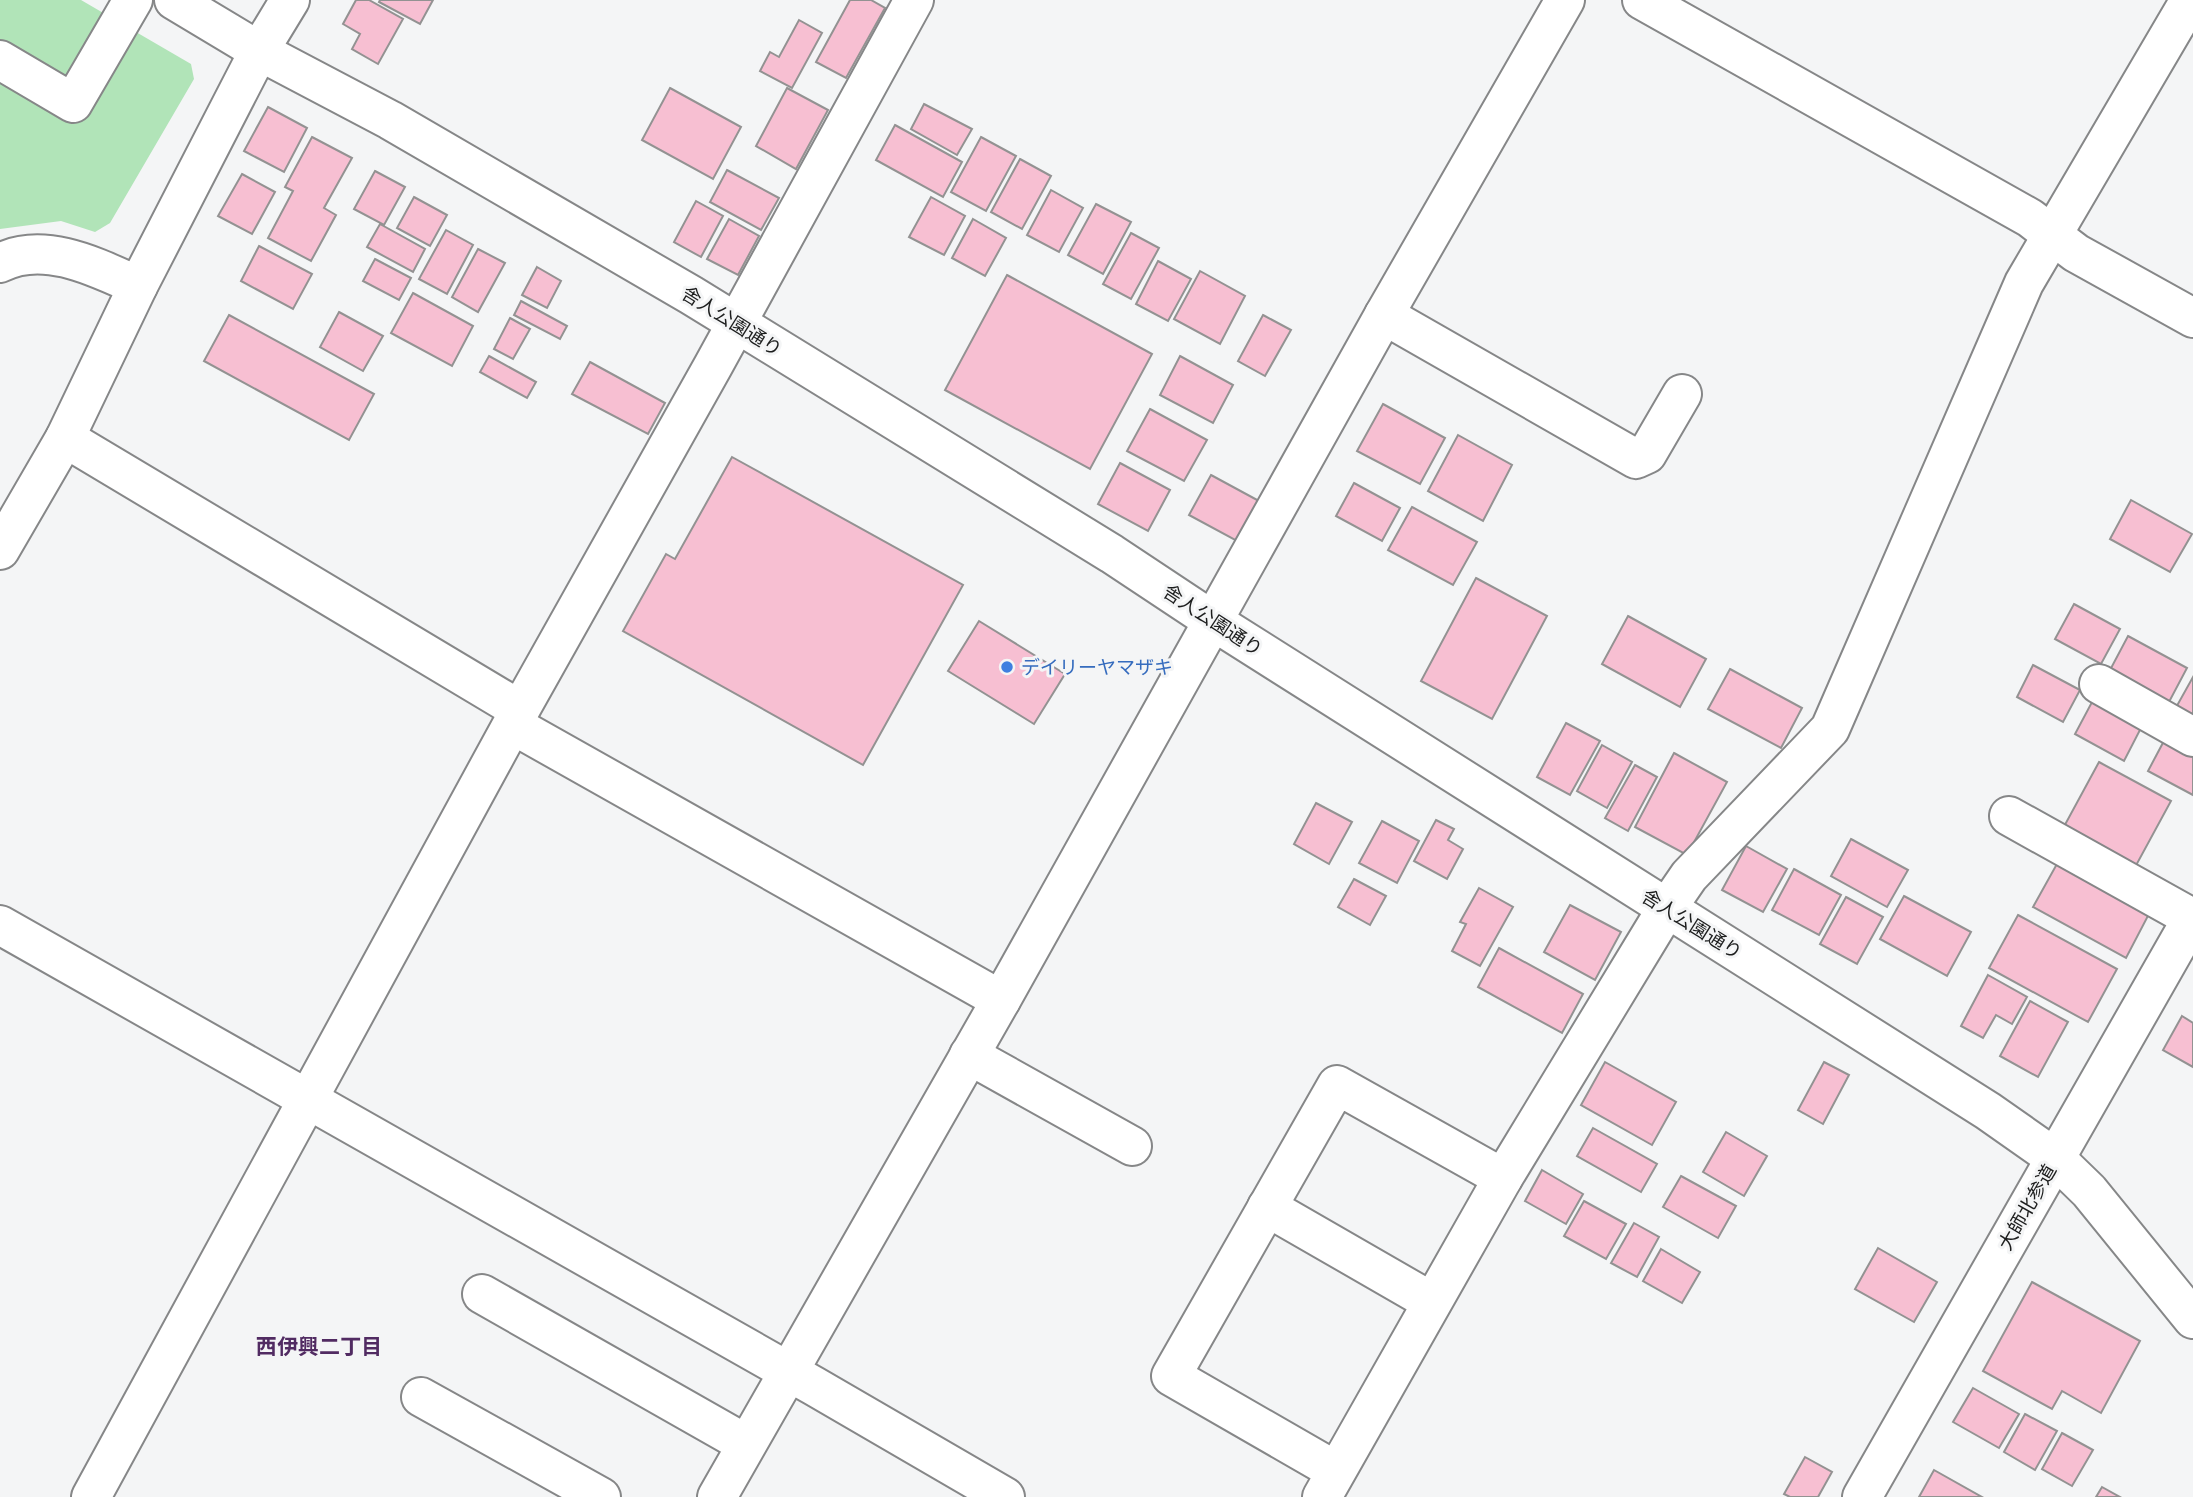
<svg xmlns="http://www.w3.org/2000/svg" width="2193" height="1497" font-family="Barlow,'Noto Sans JP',sans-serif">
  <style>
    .green { fill: #b1e4b8 }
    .building { fill: #f7bfd2; stroke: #939292; stroke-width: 2 }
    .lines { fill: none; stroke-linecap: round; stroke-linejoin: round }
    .minor-casing { stroke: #868788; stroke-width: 42 }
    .minor { stroke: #fff; stroke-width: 38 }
    .shop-dot { fill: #3f7fe0; stroke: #f4f5f6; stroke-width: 2.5 }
    .labels { text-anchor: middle; stroke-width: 6; stroke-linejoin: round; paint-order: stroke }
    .street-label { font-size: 19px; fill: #1c1d1d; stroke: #f4f5f6 }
    .shop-label { font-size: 19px; fill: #366cbe; stroke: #f4f5f6; text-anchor: start }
    .neighbourhood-label { font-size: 21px; font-weight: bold; fill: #512b62; stroke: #f4f5f6 }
  </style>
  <rect width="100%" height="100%" fill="#f4f5f6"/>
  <polygon class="green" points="0,0 81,0 191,64 194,79 110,223 95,232 61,221 0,229"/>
  <g class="building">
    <polygon points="356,0 369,0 403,19 378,64 352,49 360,34 343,24"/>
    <polygon points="380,0 433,0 420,24 379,2"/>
    <polygon points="850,0 871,0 885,8 846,78 816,62"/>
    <polygon points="799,20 822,33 792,88 760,71 770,52 779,57"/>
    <polygon points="670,88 741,127 713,179 642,140"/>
    <polygon points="787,88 828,110 796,169 756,146"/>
    <polygon points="924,104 972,129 957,155 911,129"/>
    <polygon points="268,107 307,128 284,172 244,151"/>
    <polygon points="895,125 962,162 943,197 876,160"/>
    <polygon points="312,137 352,158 324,208 336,215 311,261 268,238 293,191 285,187"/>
    <polygon points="981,137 1016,156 986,211 951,192"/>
    <polygon points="1020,159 1051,176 1022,229 991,212"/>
    <polygon points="727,170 779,198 761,230 710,202"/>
    <polygon points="375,171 405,187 384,225 354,209"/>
    <polygon points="242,174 275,192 252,234 218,216"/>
    <polygon points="1051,190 1083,208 1059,252 1027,235"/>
    <polygon points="414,197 447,215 430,246 397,228"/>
    <polygon points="931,197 965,216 944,255 909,237"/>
    <polygon points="696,201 723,216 701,257 674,242"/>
    <polygon points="1096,204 1131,222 1103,274 1068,255"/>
    <polygon points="729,219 759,236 738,275 707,259"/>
    <polygon points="973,219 1006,238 985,276 952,258"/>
    <polygon points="380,224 425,249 413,272 367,247"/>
    <polygon points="446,230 473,245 447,294 419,279"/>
    <polygon points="1131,233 1159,248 1131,299 1103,284"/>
    <polygon points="259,246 312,274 293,309 241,281"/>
    <polygon points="478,249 505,263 478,312 452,297"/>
    <polygon points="375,259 411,278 399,300 363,281"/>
    <polygon points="1158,261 1191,279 1168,321 1136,304"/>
    <polygon points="537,267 561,281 547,308 522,295"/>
    <polygon points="1200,271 1245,296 1220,344 1174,319"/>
    <polygon points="1007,275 1152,354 1090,469 945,390"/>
    <polygon points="413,293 473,326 452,366 391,333"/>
    <polygon points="521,301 567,326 560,339 514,315"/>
    <polygon points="339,312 383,336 363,371 320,347"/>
    <polygon points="229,315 374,394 349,440 204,361"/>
    <polygon points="1263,315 1291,330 1265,376 1238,361"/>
    <polygon points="510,318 530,329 513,359 494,349"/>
    <polygon points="489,356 536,382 527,398 480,372"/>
    <polygon points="1180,356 1233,385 1213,423 1160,395"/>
    <polygon points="590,362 665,403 648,434 572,394"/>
    <polygon points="1383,404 1445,438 1420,484 1357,451"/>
    <polygon points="1150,409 1207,440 1184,481 1127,451"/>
    <polygon points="1458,435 1512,465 1483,521 1428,491"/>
    <polygon points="732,457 963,585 863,765 623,631 666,554 675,559"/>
    <polygon points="1120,463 1170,490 1148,531 1098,504"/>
    <polygon points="1211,475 1259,501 1237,541 1189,515"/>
    <polygon points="1354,483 1400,508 1382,541 1336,516"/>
    <polygon points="2131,500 2192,534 2170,572 2110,539"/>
    <polygon points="1412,507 1477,542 1453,585 1388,550"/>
    <polygon points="1476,578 1547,616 1492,719 1421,681"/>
    <polygon points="2074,604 2120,629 2101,664 2055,639"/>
    <polygon points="1628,616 1706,659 1680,707 1602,664"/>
    <polygon points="979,621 1065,674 1034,724 948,671"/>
    <polygon points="2128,636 2187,668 2169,702 2110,670"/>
    <polygon points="2033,665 2080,690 2063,722 2017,697"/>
    <polygon points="1730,669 1802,708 1781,748 1708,709"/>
    <polygon points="2193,677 2193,721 2174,711"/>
    <polygon points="2092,702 2141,728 2124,761 2075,734"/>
    <polygon points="1566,723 1600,741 1570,795 1537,777"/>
    <polygon points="2165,739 2193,755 2193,795 2148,771"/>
    <polygon points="1602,745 1632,762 1607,808 1577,791"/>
    <polygon points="1674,753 1727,782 1687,855 1635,827"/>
    <polygon points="2099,762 2171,801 2133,871 2061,832"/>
    <polygon points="1635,765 1657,777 1628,831 1605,818"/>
    <polygon points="1316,803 1352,822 1329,864 1294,844"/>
    <polygon points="1436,820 1454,829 1448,840 1463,849 1447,879 1414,861"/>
    <polygon points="1382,821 1419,841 1397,883 1359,863"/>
    <polygon points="1851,839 1908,870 1887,907 1831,876"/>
    <polygon points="1746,846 1787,869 1763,912 1722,890"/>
    <polygon points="2058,862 2150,912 2126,958 2033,907"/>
    <polygon points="1794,869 1841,895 1819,935 1772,910"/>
    <polygon points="1354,879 1386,896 1370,925 1338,907"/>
    <polygon points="1479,888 1513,907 1480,966 1452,951 1466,924 1460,922"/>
    <polygon points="1904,896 1971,932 1947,976 1880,939"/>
    <polygon points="1846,897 1883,917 1857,964 1820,944"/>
    <polygon points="1570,905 1621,932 1595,980 1544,952"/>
    <polygon points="2018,915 2117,969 2088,1022 1989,968"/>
    <polygon points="1499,948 1583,994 1562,1033 1478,987"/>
    <polygon points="1988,975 2027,997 2012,1024 1996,1015 1983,1038 1961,1026"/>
    <polygon points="2030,1001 2068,1022 2038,1077 2000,1056"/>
    <polygon points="2182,1016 2193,1023 2193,1067 2163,1050"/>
    <polygon points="1605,1062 1676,1102 1652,1145 1581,1105"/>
    <polygon points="1824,1062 1849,1075 1823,1124 1798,1110"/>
    <polygon points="1593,1128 1657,1164 1641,1192 1577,1156"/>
    <polygon points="1726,1132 1767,1156 1744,1196 1703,1172"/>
    <polygon points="1542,1170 1583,1194 1566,1224 1525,1201"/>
    <polygon points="1681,1176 1736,1206 1718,1238 1663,1207"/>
    <polygon points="1584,1201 1626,1224 1606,1259 1564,1236"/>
    <polygon points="1634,1223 1659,1237 1637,1277 1611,1263"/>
    <polygon points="1878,1248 1937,1282 1914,1322 1855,1289"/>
    <polygon points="1661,1249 1700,1272 1682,1303 1643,1281"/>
    <polygon points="2032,1282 2140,1341 2101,1413 2062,1391 2052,1409 1983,1371"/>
    <polygon points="1973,1388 2019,1414 1999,1448 1953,1422"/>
    <polygon points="2025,1414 2057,1431 2035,1470 2004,1452"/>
    <polygon points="2062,1433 2093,1450 2072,1486 2042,1469"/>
    <polygon points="1805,1457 1832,1472 1818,1497 1790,1497 1784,1494"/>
    <polygon points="1934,1470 1982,1497 1919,1497"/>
    <polygon points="2102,1487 2120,1497 2096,1497"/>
  </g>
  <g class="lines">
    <defs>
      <g id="minor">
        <polyline points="174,0 259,51 390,120 691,295 1112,554 1213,621 1988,1111 2055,1158 2089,1191 2193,1319"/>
        <polyline points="1642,0 2030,218 2076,253 2193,318"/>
        <polyline points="0,60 73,103 133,0"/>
        <path d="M0 263C44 240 98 268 138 286"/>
        <polyline points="1384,315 1636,459 1647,454 1682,394"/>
        <polyline points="65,438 520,710"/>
        <polyline points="0,550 65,438 138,286 259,51 290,0"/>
        <polyline points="2099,684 2193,737"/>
        <polyline points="513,725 1001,1000"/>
        <polyline points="2009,816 2192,918"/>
        <polyline points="0,925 814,1386 1005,1497"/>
        <polyline points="969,1055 1132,1146"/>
        <polyline points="1267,1207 1432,1302"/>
        <polyline points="482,1294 746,1444"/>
        <polyline points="421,1397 601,1497"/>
        <polyline points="1336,1471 1171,1376 1337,1085 1503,1178"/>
        <polyline points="91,1497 520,710 713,366 914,0"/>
        <polyline points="717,1497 1001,1000 1384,315 1565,0"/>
        <polyline points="1322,1497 1503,1178 1667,908 1689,876 1830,729 2024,283 2190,0"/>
        <polyline points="1862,1497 2193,917"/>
      </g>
    </defs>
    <use href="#minor" class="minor-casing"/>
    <use href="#minor" class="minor"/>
  </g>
  <circle class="shop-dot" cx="1007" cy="667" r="7"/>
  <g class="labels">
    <g class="street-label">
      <text transform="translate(732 321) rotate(32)" y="7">舎人公園通り</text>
      <text transform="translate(1213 620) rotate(33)" y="7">舎人公園通り</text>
      <text transform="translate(1692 924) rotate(32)" y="7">舎人公園通り</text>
      <text transform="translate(2027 1207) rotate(-60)" y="7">大師北参道</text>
    </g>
    <g class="shop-label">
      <text x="1021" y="674">デイリーヤマザキ</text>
    </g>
    <g class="neighbourhood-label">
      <text x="319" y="1354">西伊興二丁目</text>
    </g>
  </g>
</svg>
